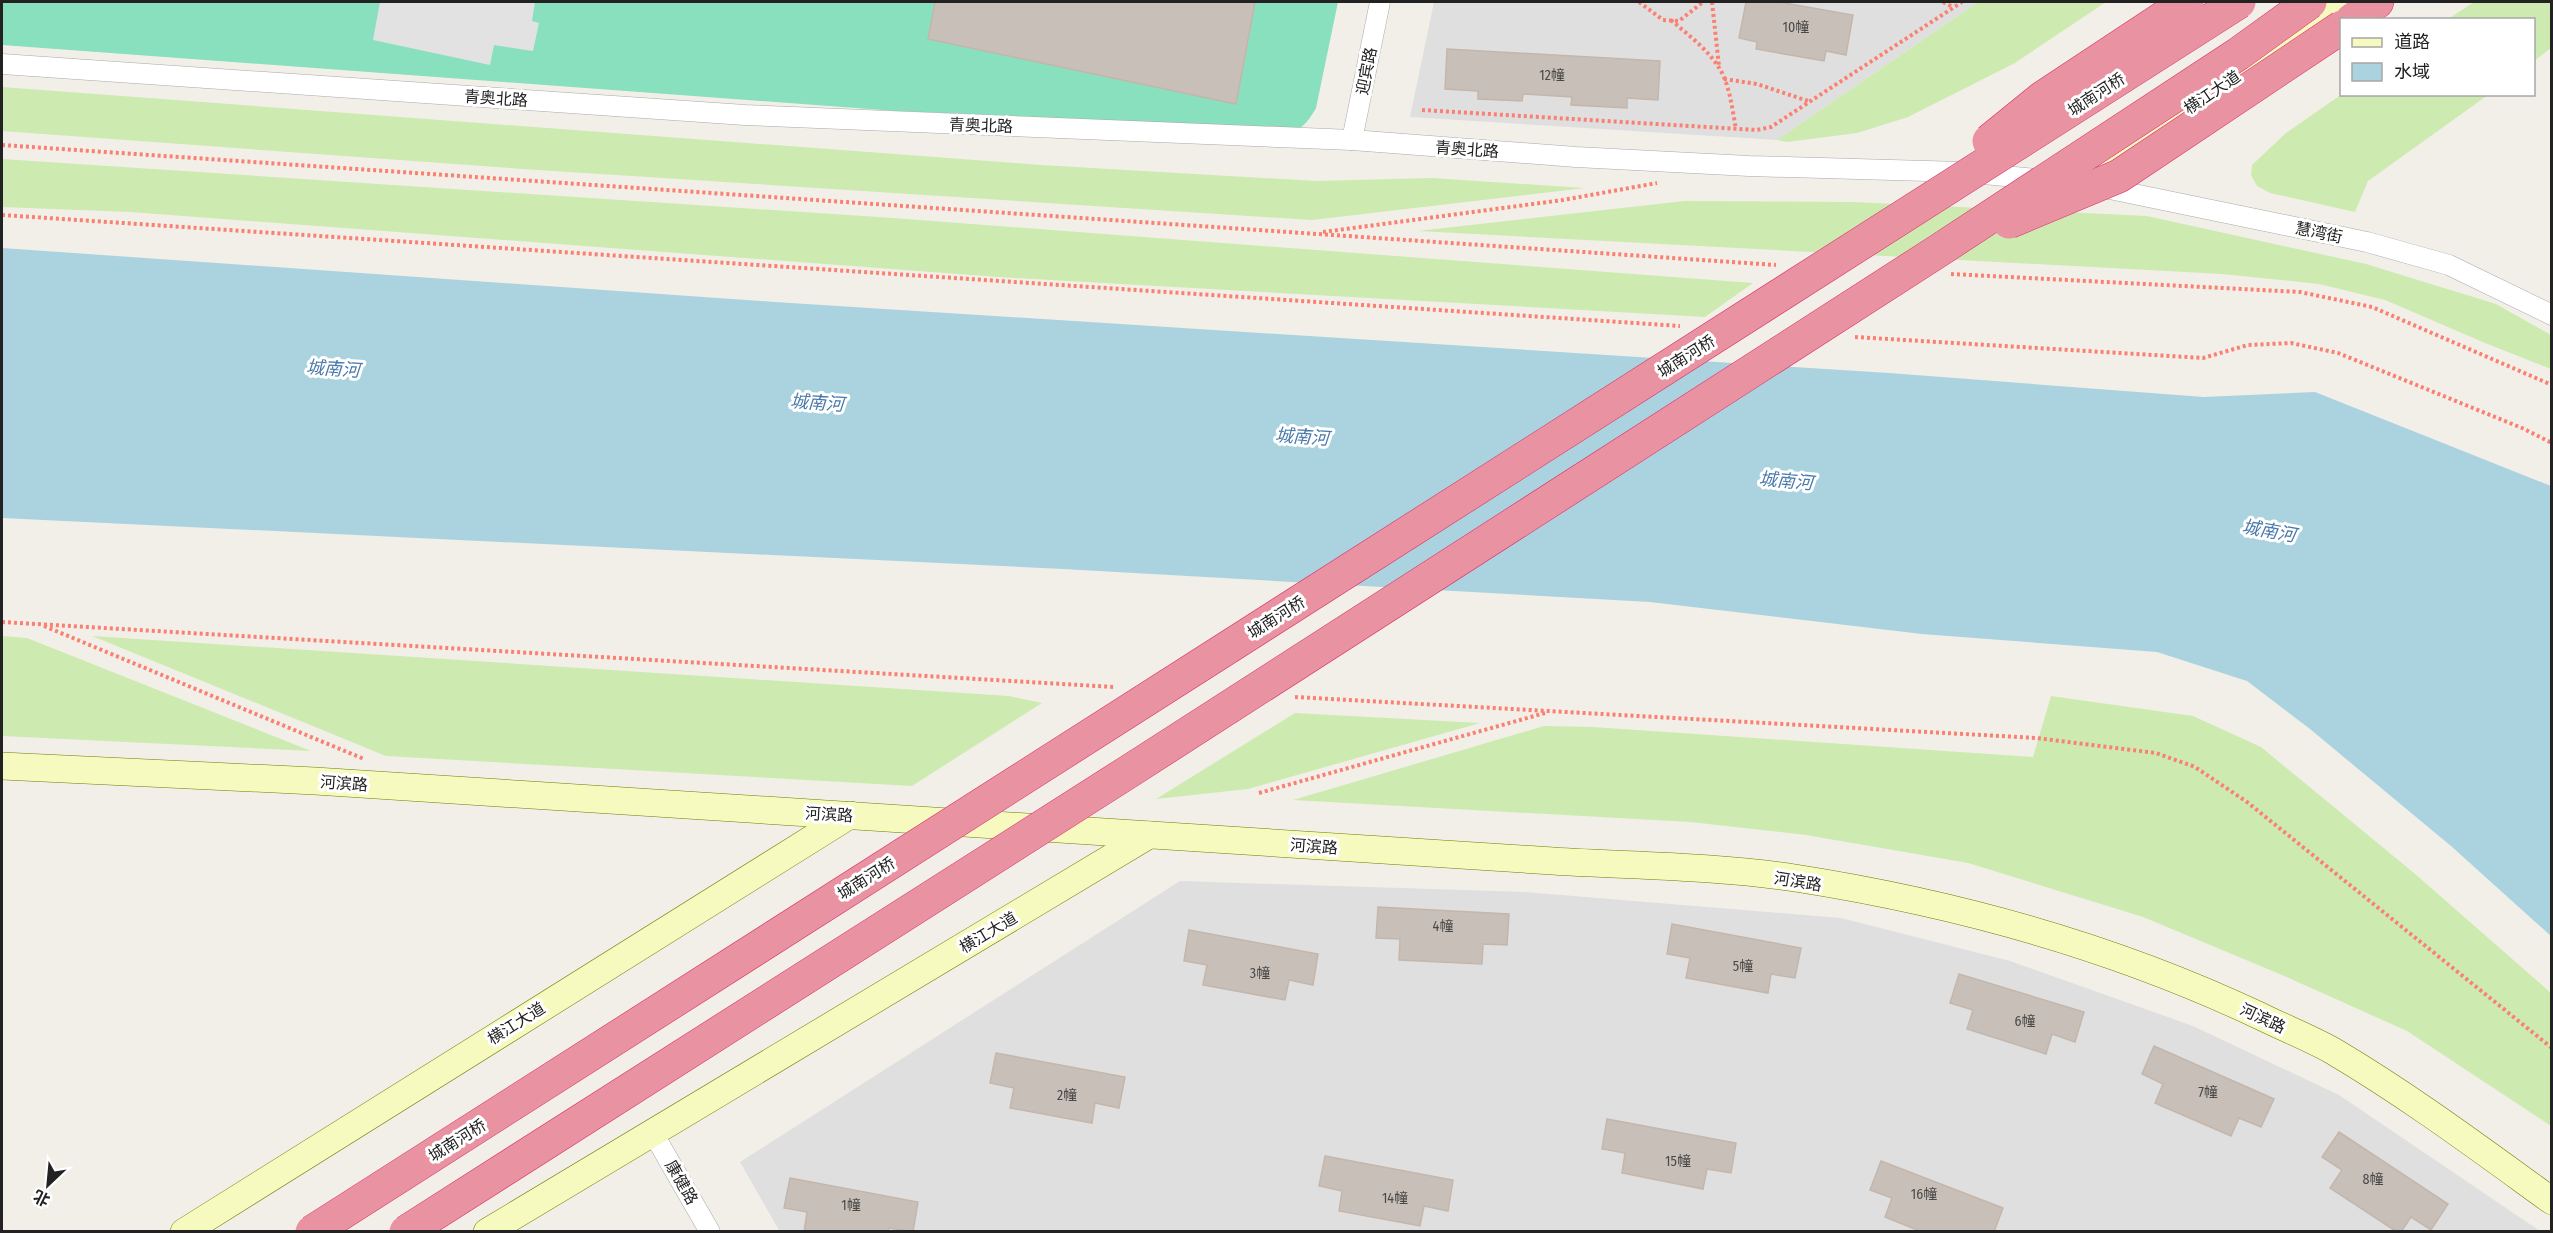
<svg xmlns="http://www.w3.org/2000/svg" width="2553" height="1233" font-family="'Fira Sans Condensed','Noto Sans SC',sans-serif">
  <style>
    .residential { fill: #e0dfdf }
    .grass { fill: #cdebb0 }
    .pitch { fill: #88e0be }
    .parking { fill: #e2e2e2 }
    .water { fill: #aad3df }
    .building { fill: #c7bfb8; stroke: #c4b6ab; stroke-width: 1.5 }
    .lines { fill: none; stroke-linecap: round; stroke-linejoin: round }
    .street-casing { stroke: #a9a9a9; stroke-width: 21 }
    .secondary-casing { stroke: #707d05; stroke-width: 28 }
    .highway-casing { stroke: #dc2a67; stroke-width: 34 }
    .path { stroke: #fa8072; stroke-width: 4; stroke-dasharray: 3 3; stroke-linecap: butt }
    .street { stroke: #fff; stroke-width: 20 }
    .secondary { stroke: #f7fabf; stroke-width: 27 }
    .highway { stroke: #e892a2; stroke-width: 33 }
    .highway-bridge-casing { stroke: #dc2a67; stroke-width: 34; stroke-linecap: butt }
    .highway-bridge { stroke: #e892a2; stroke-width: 33 }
    .labels { text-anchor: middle; stroke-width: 6; stroke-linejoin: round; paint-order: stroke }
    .number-label { font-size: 14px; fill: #4b4948 }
    .street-label { font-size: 16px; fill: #222; stroke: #fff }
    .water-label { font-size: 18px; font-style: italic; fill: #4a7aab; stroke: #fff }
  </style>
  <rect width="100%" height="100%" fill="#f2efe9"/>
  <g class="residential">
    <polygon points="1434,2 1978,2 1777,140 1410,117"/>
    <polygon points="1180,881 1525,892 1841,918 2010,961 2193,1026 2339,1095 2540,1231 780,1232 740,1162"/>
  </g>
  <g class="grass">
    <polygon points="1978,2 2106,2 2015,63 1908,117 1857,133 1787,142 1777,140"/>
    <polygon points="2474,2 2551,2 2551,48 2534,61 2534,20 2448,19"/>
    <polygon points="2,87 1041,165 1316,181 1432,178 1585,188 1312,220 522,169 2,131"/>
    <polygon points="2342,94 2488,94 2488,95 2368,181 2355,212 2270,193 2257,186 2251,175 2252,165 2286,133"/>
    <polygon points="2,159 893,218 1753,283 1705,317 998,277 130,212 2,207"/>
    <polygon points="1684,201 1854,202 2147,216 2366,264 2496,304 2551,335 2551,369 2485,343 2385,300 2319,284 2222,274 1418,231"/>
    <polygon points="2,636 27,638 311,751 2,736"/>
    <polygon points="92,636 1009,696 1042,703 912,786 386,756"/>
    <polygon points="2051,696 2193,716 2261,747 2414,873 2551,993 2551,1126 2407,1031 2282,975 2143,917 1968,863 1806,835 1690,822 1293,800 1544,726 1593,727 2033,757"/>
    <polygon points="1295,713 1480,723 1248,789 1156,799"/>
  </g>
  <path class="pitch" d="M2 2H1338L1316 108C1307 124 1300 131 1283 135L1019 116 896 111 2 45Z"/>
  <polygon class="parking" points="380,2 535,2 532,21 539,23 533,51 494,45 490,65 373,40"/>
  <polygon class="water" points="2,248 775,302 1889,373 2204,397 2315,392 2551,486 2551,936 2451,846 2310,729 2247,681 2157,652 1922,634 1650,602 1063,569 2,518"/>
  <g class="building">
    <polygon points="935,2 1255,2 1236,104 928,39"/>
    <polygon points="1746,2 1779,2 1853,15 1846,55 1826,51 1824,61 1756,49 1757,42 1739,38"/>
    <polygon points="1447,49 1660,61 1658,100 1627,98 1627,108 1571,105 1572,97 1523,94 1522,101 1478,99 1478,91 1445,89"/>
    <polygon points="1378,907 1509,914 1507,945 1483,944 1482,964 1399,960 1400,939 1376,938"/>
    <polygon points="1672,924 1801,948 1795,978 1771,974 1768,993 1686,978 1690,958 1667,954"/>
    <polygon points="1189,930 1318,954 1313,985 1289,980 1285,1000 1203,985 1207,965 1184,961"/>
    <polygon points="1959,974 2084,1012 2075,1042 2052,1034 2046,1054 1967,1029 1973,1010 1950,1003"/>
    <polygon points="2154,1046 2274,1099 2261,1127 2239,1118 2231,1136 2155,1103 2163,1084 2142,1074"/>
    <polygon points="996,1053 1125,1077 1119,1108 1095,1103 1092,1123 1010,1108 1014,1088 990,1083"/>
    <polygon points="1607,1119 1736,1143 1731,1173 1707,1169 1703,1189 1622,1173 1625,1153 1602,1149"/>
    <polygon points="2339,1132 2448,1204 2431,1230 2411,1217 2401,1232 2397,1232 2330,1188 2342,1170 2322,1157"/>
    <polygon points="1325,1156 1453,1180 1448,1211 1424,1206 1420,1226 1339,1211 1342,1191 1319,1186"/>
    <polygon points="1881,1161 2003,1208 1994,1232 1922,1232 1885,1217 1892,1198 1870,1190"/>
    <polygon points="790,1178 918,1202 913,1232 889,1228 888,1232 804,1232 807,1212 784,1208"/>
  </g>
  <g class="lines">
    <defs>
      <g id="street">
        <polyline points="2,64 745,115 1352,140 1576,157 1749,166 1962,172 2047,180"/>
        <polyline points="1352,140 1380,2"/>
        <polyline points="2100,187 2367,242 2449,265 2552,315"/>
        <polyline points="653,1133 710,1232"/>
      </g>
      <g id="secondary">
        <polyline points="2076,182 2347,2"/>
        <path d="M2 766 315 781 1553 861C1633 866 1715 866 1795 878 1955 903 2114 947 2260 1016 2284 1028 2310 1038 2333 1051 2409 1096 2480 1149 2552 1201"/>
        <polyline points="184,1232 850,815"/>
        <polyline points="487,1232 1149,835"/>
      </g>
      <polyline id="highway" points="2352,20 2377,2"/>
    </defs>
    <use href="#street" class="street-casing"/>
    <use href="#secondary" class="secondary-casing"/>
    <use href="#highway" class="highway-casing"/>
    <g class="path">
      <polyline points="1639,2 1663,20 1679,21 1703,2"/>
      <polyline points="1712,2 1719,66"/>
      <polyline points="1943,2 1953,7"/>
      <path d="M1671 20C1687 34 1706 48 1718 66 1730 84 1732 109 1736 129"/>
      <polyline points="1724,79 1757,84 1808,101"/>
      <polyline points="1422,110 1757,130 1771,127 1962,2"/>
      <polyline points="2,145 1776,265"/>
      <polyline points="2,215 1680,326"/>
      <polyline points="1323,232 1563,200 1657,183"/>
      <polyline points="1951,274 2300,292 2372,307 2552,385"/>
      <polyline points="1855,337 2203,358 2248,345 2291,343 2338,353 2522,428 2552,443"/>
      <polyline points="2,622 1114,687"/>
      <polyline points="44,626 364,759"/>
      <polyline points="1295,697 2036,738 2156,753 2195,767 2247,802 2552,1048"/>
      <polyline points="1259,793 1545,713"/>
    </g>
    <use href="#street" class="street"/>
    <use href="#secondary" class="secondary"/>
    <use href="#highway" class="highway"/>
    <defs>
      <g id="highway-bridge">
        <polyline points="1989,141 2042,98 2187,2"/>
        <polyline points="2009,222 2119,176 2342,27"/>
        <polyline points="312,1232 2239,2"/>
        <polyline points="406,1232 1128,772 1938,251 2238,54 2310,2"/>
      </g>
    </defs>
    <use href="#highway-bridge" class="highway-bridge-casing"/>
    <use href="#highway-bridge" class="highway-bridge"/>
  </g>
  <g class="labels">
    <g class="number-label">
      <text x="1796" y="32">10幢</text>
      <text x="1552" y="80">12幢</text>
      <text x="1443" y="931">4幢</text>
      <text x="1743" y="971">5幢</text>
      <text x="1260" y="978">3幢</text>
      <text x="2025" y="1026">6幢</text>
      <text x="2208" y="1097">7幢</text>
      <text x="1067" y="1100">2幢</text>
      <text x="1678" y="1166">15幢</text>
      <text x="2373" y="1184">8幢</text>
      <text x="1924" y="1199">16幢</text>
      <text x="1395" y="1203">14幢</text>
      <text x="851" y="1210">1幢</text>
    </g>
    <g class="street-label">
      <text transform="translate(1366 71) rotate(-79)" y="6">迎宾路</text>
      <text transform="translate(2212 92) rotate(-34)" y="6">横江大道</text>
      <text transform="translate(2096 94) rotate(-33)" y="6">城南河桥</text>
      <text transform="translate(496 98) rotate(4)" y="6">青奥北路</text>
      <text transform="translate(981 125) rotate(2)" y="6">青奥北路</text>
      <text transform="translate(1467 149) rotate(4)" y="6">青奥北路</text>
      <text transform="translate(2319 232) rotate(12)" y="6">慧湾街</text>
      <text transform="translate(1686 356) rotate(-32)" y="6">城南河桥</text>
      <text transform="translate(1276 617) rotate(-32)" y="6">城南河桥</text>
      <text transform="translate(344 783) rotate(4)" y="6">河滨路</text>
      <text transform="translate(829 814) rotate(3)" y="6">河滨路</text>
      <text transform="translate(1314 846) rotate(4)" y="6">河滨路</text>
      <text transform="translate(866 878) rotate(-32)" y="6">城南河桥</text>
      <text transform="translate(1798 881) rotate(9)" y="6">河滨路</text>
      <text transform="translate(988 932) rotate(-31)" y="6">横江大道</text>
      <text transform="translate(2263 1018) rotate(25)" y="6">河滨路</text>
      <text transform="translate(516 1023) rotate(-32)" y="6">横江大道</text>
      <text transform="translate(457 1140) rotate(-32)" y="6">城南河桥</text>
      <text transform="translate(682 1182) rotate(60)" y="6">康健路</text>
    </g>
    <g class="water-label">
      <text transform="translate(333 369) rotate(4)" y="6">城南河</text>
      <text transform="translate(817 403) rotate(4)" y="6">城南河</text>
      <text transform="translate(1302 437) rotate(4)" y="6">城南河</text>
      <text transform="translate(1786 481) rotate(5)" y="6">城南河</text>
      <text transform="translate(2269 531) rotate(10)" y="6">城南河</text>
    </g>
  </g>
  <rect width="2553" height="1233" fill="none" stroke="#222222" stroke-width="6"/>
  <rect x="2340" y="18" width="195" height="78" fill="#ffffff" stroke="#a7a7a7" stroke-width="1.5"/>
  <rect x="2352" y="38" width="30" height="9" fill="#f7fabf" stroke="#a7a7a7" stroke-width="1.5"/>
  <text x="2394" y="48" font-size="18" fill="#222222">道路</text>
  <rect x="2352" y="63" width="30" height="18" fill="#aad3df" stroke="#a7a7a7" stroke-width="1.5"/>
  <text x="2394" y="78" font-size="18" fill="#222222">水域</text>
  <g transform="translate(48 1185) rotate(206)" stroke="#ffffff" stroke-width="4.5" paint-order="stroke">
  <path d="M0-4.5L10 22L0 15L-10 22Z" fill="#222222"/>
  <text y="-9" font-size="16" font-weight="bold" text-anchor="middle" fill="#222222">北</text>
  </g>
</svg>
